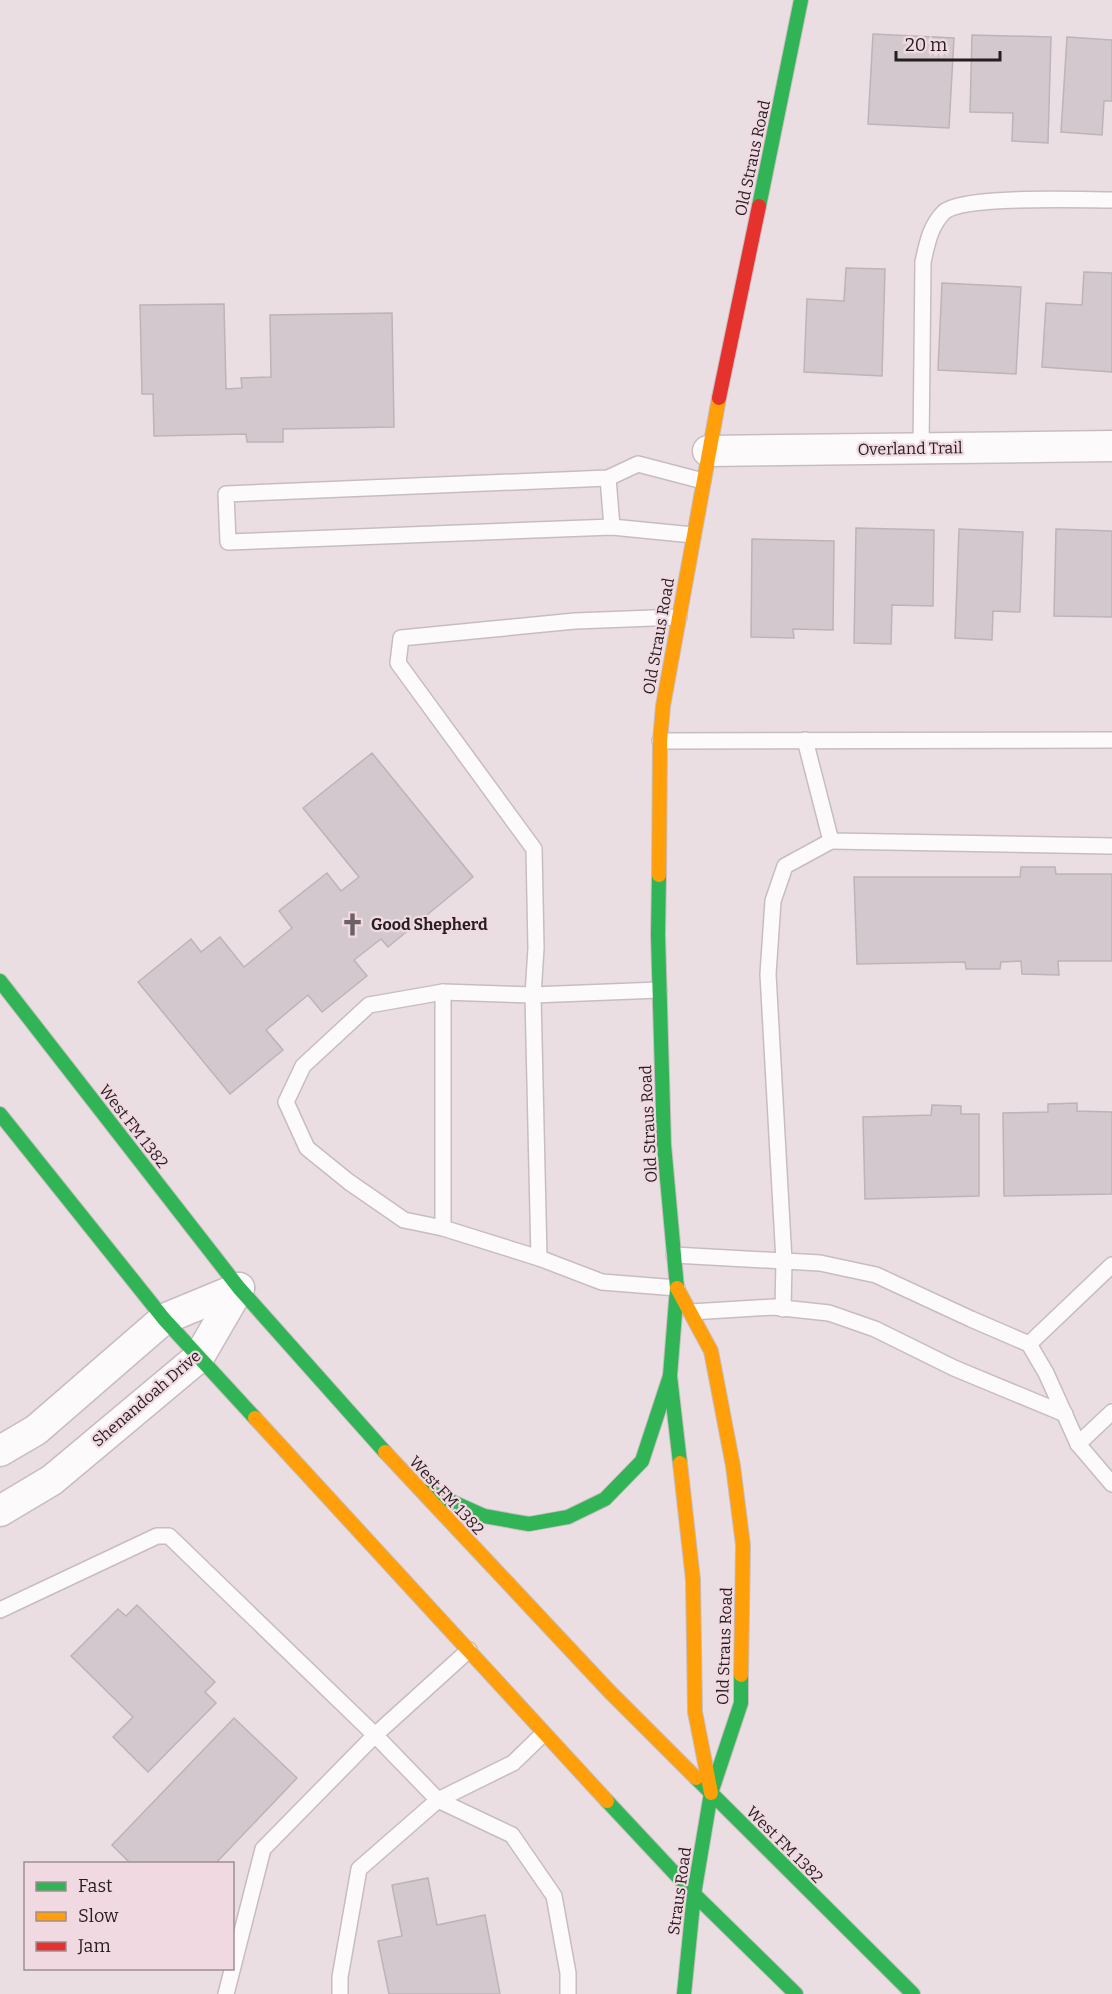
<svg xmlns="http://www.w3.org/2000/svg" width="1112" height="1994" font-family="Bitter,serif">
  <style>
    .building { fill: #d2c8ce; stroke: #bcb4b8; stroke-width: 1.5 }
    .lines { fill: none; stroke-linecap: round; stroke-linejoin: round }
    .lane-casing { stroke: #c7bdc0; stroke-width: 18 }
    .street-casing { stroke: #c7bdc0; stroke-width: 33 }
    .fast-casing { stroke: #c7bdc0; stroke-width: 16 }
    .slow-casing { stroke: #c7bdc0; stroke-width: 16 }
    .jam-casing { stroke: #c7bdc0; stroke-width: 16 }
    .lane { stroke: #fcfafb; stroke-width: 15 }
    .street { stroke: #fcfafb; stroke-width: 30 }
    .fast { stroke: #30b455; stroke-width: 14 }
    .slow { stroke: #ff9f0a; stroke-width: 14 }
    .jam { stroke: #e5322d; stroke-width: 14 }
    .labels { text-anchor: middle; stroke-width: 4.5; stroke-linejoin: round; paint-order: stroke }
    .street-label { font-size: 16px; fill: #261e21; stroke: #f0d9e0 }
    .poi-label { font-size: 16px; font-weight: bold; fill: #261e21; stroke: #f0d9e0; text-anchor: start }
  </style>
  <rect width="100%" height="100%" fill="#ebdee2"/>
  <g class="building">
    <polygon points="873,34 954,38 949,128 868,124"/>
    <polygon points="972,35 1051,37 1048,143 1012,141 1013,113 970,112"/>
    <polygon points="1067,37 1112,40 1112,101 1104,101 1102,135 1061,132"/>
    <polygon points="846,268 885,269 882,376 804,372 807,299 844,301"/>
    <polygon points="1084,272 1112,273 1112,372 1042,367 1046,303 1082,305"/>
    <polygon points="942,283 1021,287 1016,374 938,370"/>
    <polygon points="224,304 226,389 242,388 241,378 271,377 270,315 392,313 394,427 283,429 283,442 247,442 246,434 154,436 153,394 142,394 140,305"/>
    <polygon points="856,528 934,530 933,606 892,605 891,644 854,643"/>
    <polygon points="959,529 1023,532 1020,612 993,611 992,640 955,638"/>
    <polygon points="1056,529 1112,531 1112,617 1054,616"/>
    <polygon points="752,539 834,541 833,630 793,629 794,638 751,637"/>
    <polygon points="372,753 473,877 388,947 381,939 354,960 367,976 322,1012 308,995 266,1030 283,1050 230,1094 138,982 191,939 201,952 220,937 244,967 292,928 279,911 327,873 341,891 359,877 303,808"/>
    <polygon points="1021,867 1055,867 1056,874 1112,874 1112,961 1058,961 1059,975 1022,974 1021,961 1001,962 1000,969 966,969 965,962 857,964 854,877 1020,877"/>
    <polygon points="1077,1103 1077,1111 1112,1112 1112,1194 1004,1196 1003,1113 1048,1112 1048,1104"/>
    <polygon points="932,1105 961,1106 961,1114 979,1114 979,1196 865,1199 863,1117 931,1115"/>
    <polygon points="137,1605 215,1682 205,1692 216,1703 148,1772 113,1737 133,1717 71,1656 118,1609 126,1616"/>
    <polygon points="234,1718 297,1778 215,1864 131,1864 112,1845"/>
    <polygon points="428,1878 437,1925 485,1915 500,1994 389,1994 378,1941 402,1936 392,1885"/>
  </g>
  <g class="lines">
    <defs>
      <g id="lane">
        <path d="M921 448 923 262C927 244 930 226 944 212 963 195 1081 200 1112 200"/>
        <polyline points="608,478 612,527"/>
        <polyline points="693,535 612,527 228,542 226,494 608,478 638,464 703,481"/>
        <polyline points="805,740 831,841 1112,846"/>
        <polyline points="660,741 1112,740"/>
        <polyline points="659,990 533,995 443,992 369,1005 303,1066 286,1102 307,1148 349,1182 404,1220 443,1228 539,1258 602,1282 677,1288"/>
        <polyline points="443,1228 443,992"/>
        <polyline points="674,1255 820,1263 876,1275 971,1319 1029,1344 1046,1373 1078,1444 1112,1484"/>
        <polyline points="539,1258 533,995 536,948 534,849 398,663 401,638 575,621 679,617"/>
        <polyline points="783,1309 784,1261 768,974 773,901 785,866 831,841"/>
        <polyline points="691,1312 773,1307 829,1313 875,1329 954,1368 1065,1414"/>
        <polyline points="1029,1344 1112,1265"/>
        <polyline points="1078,1444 1112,1412"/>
        <polyline points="0,1610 157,1536 169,1536 375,1735 263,1849 226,1994"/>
        <polyline points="469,1650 375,1735 438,1800 512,1835 554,1896 568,1973 568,1994"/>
        <polyline points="340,1994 340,1977 359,1869 438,1800 513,1763 543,1734"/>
      </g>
      <g id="street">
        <polyline points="708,451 1112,446"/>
        <polyline points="0,1451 36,1430 164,1319 239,1288"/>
        <polyline points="0,1511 52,1480 199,1357 239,1288"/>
      </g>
      <g id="fast">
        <polyline points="759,206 801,0"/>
        <polyline points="659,875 658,935 664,1145 677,1288 670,1376 680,1463"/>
        <polyline points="0,981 239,1288 385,1452"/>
        <polyline points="0,1114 164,1319 255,1418"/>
        <polyline points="428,1491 484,1516 529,1524 568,1517 605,1499 642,1461 670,1376"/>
        <polyline points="696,1778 913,1994"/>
        <polyline points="607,1801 694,1894 796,1994"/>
        <polyline points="684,1994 694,1894 711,1793 741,1703 741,1675"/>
      </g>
      <g id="slow">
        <polyline points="659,875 660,741 663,706 719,398"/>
        <polyline points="677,1288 711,1351 733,1466 743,1545 741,1675"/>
        <polyline points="255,1418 607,1801"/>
        <polyline points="385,1452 609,1691 696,1778"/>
        <polyline points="680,1463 693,1580 695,1712 711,1793"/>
      </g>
      <polyline id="jam" points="719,398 759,206"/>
    </defs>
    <use href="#lane" class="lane-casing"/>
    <use href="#street" class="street-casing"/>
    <use href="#fast" class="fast-casing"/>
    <use href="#slow" class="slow-casing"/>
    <use href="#jam" class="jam-casing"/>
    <use href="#lane" class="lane"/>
    <use href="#street" class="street"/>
    <use href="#fast" class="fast"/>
    <use href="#slow" class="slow"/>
    <use href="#jam" class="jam"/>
  </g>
  <defs>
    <symbol id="church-bare" viewBox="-9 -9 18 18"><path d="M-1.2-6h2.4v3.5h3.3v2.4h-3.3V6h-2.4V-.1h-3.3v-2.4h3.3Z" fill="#6b6165" stroke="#f0d9e0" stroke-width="2.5" paint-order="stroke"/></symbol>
  </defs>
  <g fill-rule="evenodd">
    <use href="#church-bare" x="336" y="908" width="33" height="33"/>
  </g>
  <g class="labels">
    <g class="street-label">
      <text transform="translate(752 158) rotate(-78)" y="6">Old Straus Road</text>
      <text transform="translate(910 448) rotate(-1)" y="6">Overland Trail</text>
      <text transform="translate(658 636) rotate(-80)" y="6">Old Straus Road</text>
      <text transform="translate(648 1124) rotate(-93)" y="6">Old Straus Road</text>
      <text transform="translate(134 1126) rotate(52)" y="6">West FM 1382</text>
      <text transform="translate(146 1398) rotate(-41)" y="6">Shenandoah Drive</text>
      <text transform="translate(447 1495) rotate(47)" y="6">West FM 1382</text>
      <text transform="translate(724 1646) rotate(-88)" y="6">Old Straus Road</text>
      <text transform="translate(785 1844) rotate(45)" y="6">West FM 1382</text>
      <text transform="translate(679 1891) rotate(-82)" y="6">Straus Road</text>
    </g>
    <g class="poi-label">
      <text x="371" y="930">Good Shepherd</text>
    </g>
  </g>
  <rect x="24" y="1862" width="210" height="108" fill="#f0d9e0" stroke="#9f8e94" stroke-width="1.5"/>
  <rect x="36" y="1882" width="30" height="9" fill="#30b455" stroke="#9f8e94" stroke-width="1.5"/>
  <text x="78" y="1892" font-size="18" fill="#261e21">Fast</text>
  <rect x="36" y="1912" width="30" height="9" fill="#ff9f0a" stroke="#9f8e94" stroke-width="1.5"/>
  <text x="78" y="1922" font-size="18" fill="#261e21">Slow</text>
  <rect x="36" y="1942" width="30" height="9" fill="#e5322d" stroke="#9f8e94" stroke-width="1.5"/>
  <text x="78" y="1952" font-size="18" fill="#261e21">Jam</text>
  <path d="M896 51v9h104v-9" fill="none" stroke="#261e21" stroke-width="3"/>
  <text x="905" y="51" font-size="18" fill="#261e21" stroke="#f0d9e0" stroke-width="4.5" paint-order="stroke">20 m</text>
</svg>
